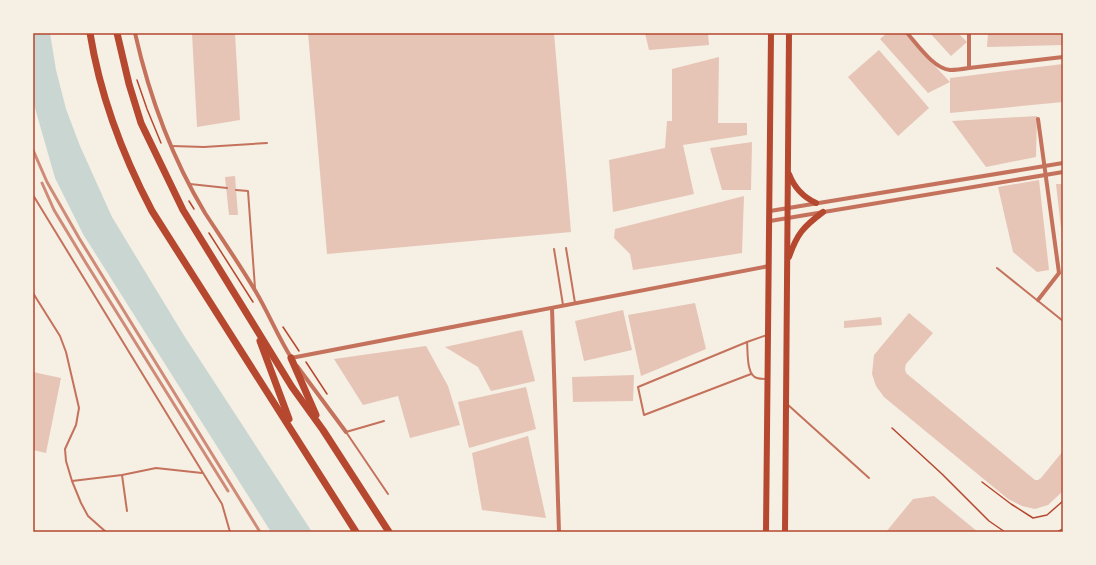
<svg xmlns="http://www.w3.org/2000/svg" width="1096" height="565" font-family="'Roboto Serif',serif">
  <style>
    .water { fill: #c9d6d2 }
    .building { fill: #e6c5b7 }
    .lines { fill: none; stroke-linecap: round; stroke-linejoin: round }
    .path { stroke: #b5482f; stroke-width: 1.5 }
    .service { stroke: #c5725c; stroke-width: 2 }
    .minor { stroke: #c5725c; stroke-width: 4 }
    .primary { stroke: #b5482f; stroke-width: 6 }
    .trunk { stroke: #b5482f; stroke-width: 7 }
    .rail { stroke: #cf8b77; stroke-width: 3 }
    .neatline { fill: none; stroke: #b5482f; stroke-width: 1.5 }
  </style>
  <rect width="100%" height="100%" fill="#f6efe4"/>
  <polygon class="water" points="33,33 50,33 56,70 66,109 80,146 112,217 183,334 312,532 271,532 83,234 55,178 33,101"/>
  <g class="building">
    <polygon points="192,33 235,33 240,120 197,127"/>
    <polygon points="308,33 554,33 571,232 327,254"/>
    <polygon points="645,33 708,33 709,45 649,50"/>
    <polygon points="887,33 904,33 950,82 950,78 1063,64 1063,102 950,113 950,82 928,93 880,39"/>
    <polygon points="930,33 958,33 967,42 951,56"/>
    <polygon points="988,33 1063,33 1063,45 987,47"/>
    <polygon points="879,50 929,108 898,136 848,77"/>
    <polygon points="719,57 718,123 747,123 747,135 683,145 694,194 613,212 609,160 665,148 667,121 672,121 672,69"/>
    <polygon points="1037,116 1036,157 986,167 952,121"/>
    <polygon points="752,142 751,190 722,190 710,148"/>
    <polygon points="235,176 238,215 229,215 225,177"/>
    <polygon points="1039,180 1049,270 1037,272 1013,252 998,187"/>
    <polygon points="1056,184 1063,184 1063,237 1062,237"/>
    <polygon points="744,196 742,253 633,270 630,254 614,238 615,229"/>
    <polygon points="695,303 706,349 641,376 628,315"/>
    <polygon points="623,310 632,350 584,361 575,321"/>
    <polygon points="909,313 933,333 906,364 905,369 906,373 1035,480 1038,480 1041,478 1063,451 1063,491 1048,505 1035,509 1022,506 1008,499 884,397 876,386 872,374 874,355"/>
    <polygon points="881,317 882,325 844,328 844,321"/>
    <polygon points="522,330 535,381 491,391 478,367 445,347"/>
    <polygon points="426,346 448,386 460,425 410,438 398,396 363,405 334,359"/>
    <polygon points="33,372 61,378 46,453 33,450"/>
    <polygon points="634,375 633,401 573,402 572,377"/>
    <polygon points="526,387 536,429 469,448 458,402"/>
    <polygon points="528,436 546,518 482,510 472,453"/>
    <polygon points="934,496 978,532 886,532 913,499"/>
  </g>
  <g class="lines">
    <g class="path">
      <polyline points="137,80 147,109 161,143"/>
      <polyline points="189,201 194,209"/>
      <polyline points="209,233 253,302"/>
      <polyline points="283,327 299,351"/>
      <polyline points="306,362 327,394"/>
      <polyline points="892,428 942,474 989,521 1005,532"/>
      <polyline points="982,482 1011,504 1033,518 1047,515 1063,501"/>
      <polyline points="1057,532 1063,529"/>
    </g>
    <g class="service">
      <polyline points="172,146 204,147 267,143"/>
      <polyline points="190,184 227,188"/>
      <polyline points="236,190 248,191 255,288"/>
      <polyline points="33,195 222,504 230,532"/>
      <polyline points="566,248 575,303"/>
      <polyline points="554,249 563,305"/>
      <polyline points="997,268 1063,321"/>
      <polyline points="33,293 60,336 66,352 79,408 76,425 65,449 66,461 72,481 81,503 88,516 106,532"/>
      <polyline points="747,342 767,335"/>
      <path d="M751 374 644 415 638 387 747 342C748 351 746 375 757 378 760 379 764 379 767 379"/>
      <polyline points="787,404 869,478"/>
      <polyline points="384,421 346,432 388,494"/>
      <polyline points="122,475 127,511"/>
      <polyline points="72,481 122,475 156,468 202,473"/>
    </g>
    <g class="minor">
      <path d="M135 33C149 95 172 158 205 213 222 239 240 265 256 292 269 314 278 337 292 359"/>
      <path d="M907 33C917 44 934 69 950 70 956 70 963 69 969 68"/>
      <polyline points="969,33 969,68 1063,57"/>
      <polyline points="770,211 1063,163"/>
      <polyline points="770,221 1063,172"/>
      <polyline points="1038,300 1059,273 1038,119"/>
      <polyline points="552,308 559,532"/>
      <polyline points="291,358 769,266"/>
      <polyline points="297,366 346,432"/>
    </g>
    <g class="primary">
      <path d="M789 174C794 187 803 197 816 203"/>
      <path d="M789 257C797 234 803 227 823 212"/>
      <polyline points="766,532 771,33"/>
      <polyline points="785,532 789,33"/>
    </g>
    <g class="trunk">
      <path d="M90 33C100 95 123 156 152 211L356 532"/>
      <polyline points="117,33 129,84 141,123 183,210 292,387 323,430 389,532"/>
      <polyline points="260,341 289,419"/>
      <polyline points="291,358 316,415"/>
    </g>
    <g class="rail">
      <polyline points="33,150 47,182 79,238 260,532"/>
      <polyline points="42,183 54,210 86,263 228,491"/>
    </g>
  </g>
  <rect width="1096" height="565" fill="none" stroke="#f6efe4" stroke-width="68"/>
  <rect x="34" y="34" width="1028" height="497" class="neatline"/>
</svg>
